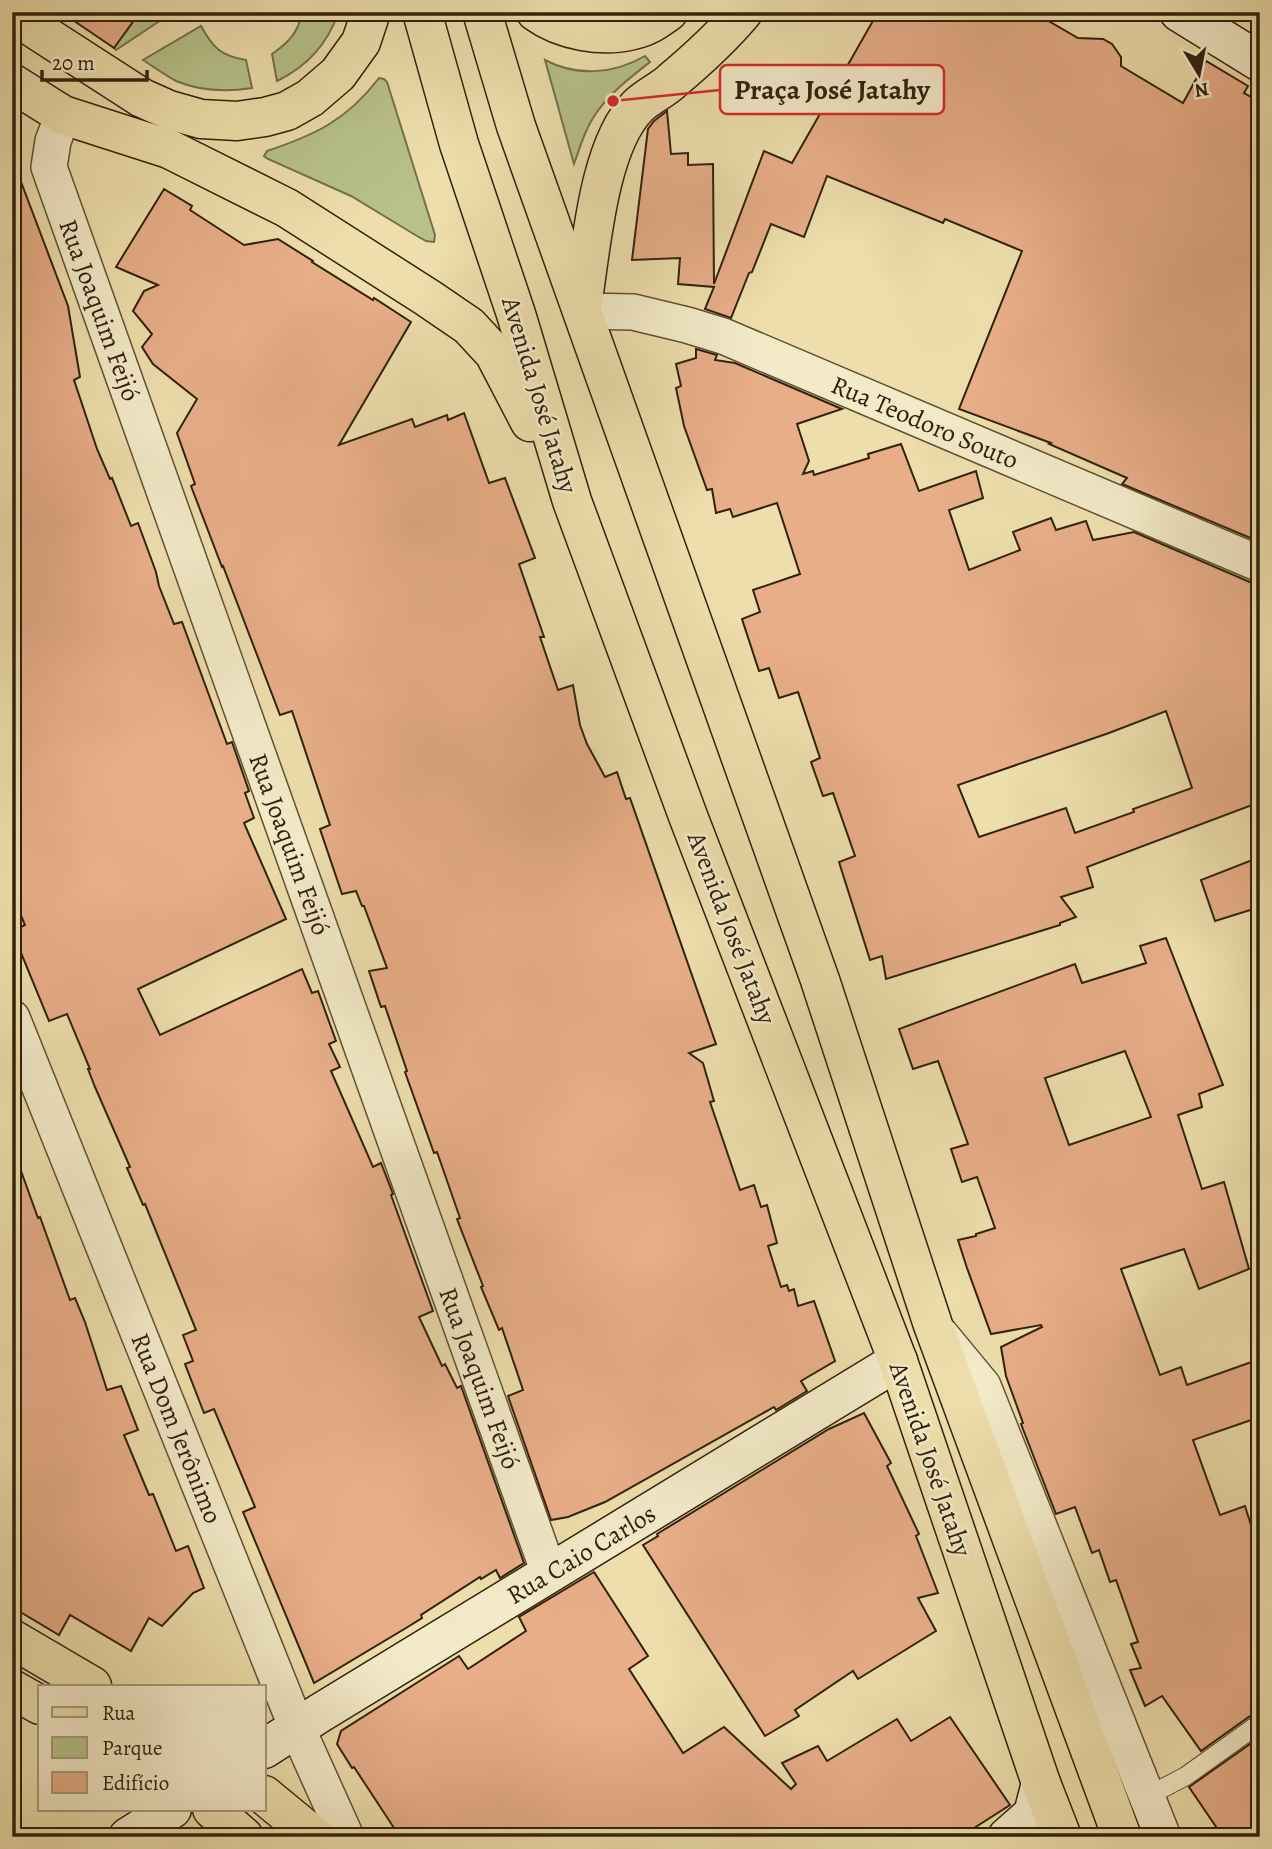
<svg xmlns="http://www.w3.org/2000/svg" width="1272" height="1849" font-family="Alegreya,serif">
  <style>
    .green { fill: #b7c189; stroke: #74714c; stroke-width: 2 }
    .building { fill: #e7ae88; stroke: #31210e; stroke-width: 2; fill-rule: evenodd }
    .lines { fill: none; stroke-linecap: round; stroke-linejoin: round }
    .lane-casing { stroke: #605035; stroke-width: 20 }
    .street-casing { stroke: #605035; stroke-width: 38 }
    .secondary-casing { stroke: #31210e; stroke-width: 41 }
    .primary-casing { stroke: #31210e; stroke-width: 41 }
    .lane { stroke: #f3eac8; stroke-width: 18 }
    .street { stroke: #f3eac8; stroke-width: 35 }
    .secondary { stroke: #f3eac8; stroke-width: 38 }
    .primary { stroke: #eddeab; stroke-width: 38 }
    .labels { text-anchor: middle; stroke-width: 5; stroke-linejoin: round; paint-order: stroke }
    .street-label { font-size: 26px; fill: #31210e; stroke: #f3eac8 }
    .leader { fill: none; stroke: #d62828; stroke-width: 2.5 }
    .callout-dot { fill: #d62828; stroke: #f3eac8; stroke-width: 2.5 }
    .callout { fill: #f3eac8; stroke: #d62828; stroke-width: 2.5 }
    .callout-label { font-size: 28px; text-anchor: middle; font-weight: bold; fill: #31210e }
  </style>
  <rect width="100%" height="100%" fill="#eddeab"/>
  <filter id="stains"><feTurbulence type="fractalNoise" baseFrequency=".00286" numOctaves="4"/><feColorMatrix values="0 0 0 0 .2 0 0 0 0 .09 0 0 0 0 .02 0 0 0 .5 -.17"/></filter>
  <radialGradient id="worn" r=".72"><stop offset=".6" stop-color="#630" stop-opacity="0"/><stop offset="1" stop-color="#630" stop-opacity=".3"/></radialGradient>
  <g class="green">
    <polygon points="140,12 173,12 116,50 114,48"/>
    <path d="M302 12H339C327 44 308 66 277 81L272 54C288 43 299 32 302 12Z"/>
    <path d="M201 26C213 48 221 56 246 60L252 88C227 92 200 91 176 81 165 75 154 67 143 60Z"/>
    <path d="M645 56 650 62C631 77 611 92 597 112 586 127 580 147 574 164L545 60C577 77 614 74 645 56Z"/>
    <path d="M379 78 384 79 387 82 435 235 434 242 426 241 417 236 351 196 268 159 264 156 267 151C315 135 347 120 379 78Z"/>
  </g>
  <g class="building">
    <polygon points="61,12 140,12 114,48"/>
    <polygon points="878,12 1033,12 1078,38 1103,39 1112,44 1121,57 1121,66 1183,103 1206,61 1248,86 1244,93 1260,102 1260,542 1122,484 1127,478 1049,444 1051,443 959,409 1022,251 945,219 943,223 827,176 804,237 771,224 752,272 749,273 731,318 705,309 714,287 678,284 680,258 632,260 648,129 654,121 667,111 671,154 688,153 688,165 713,164 714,284 764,151 792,163"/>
    <polygon points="12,166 15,166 68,306 80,377 74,380 97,449 110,479 112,478 131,526 138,523 156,572 159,586 174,624 182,622 227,744 232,742 249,791 245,793 254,818 244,823 286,919 138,989 160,1035 302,969 312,993 318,991 336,1041 329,1044 340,1067 331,1071 373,1167 381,1163 393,1194 391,1195 433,1311 419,1317 442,1366 445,1364 457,1388 461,1386 524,1563 500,1578 496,1570 481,1579 480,1577 421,1615 422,1618 406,1628 314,1683 243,1512 255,1507 214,1409 204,1413 185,1364 193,1361 183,1335 196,1330 145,1204 143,1205 127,1168 130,1167 95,1087 88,1069 90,1069 67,1014 49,1021 12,931 25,925 12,894"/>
    <polygon points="164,189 192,206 190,210 244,245 278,239 313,261 312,262 373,300 374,298 411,322 339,445 412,419 415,427 447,415 448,420 464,413 489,483 505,478 535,558 519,564 544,637 540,637 558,690 573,685 580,725 587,744 605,777 617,772 626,799 630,798 716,1044 689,1053 703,1063 714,1101 710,1102 740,1190 754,1185 761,1207 767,1205 777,1243 768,1246 781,1287 787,1285 789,1291 794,1289 798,1306 814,1301 835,1361 801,1381 807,1391 776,1410 774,1407 605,1502 568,1517 551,1520 508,1396 523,1390 502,1328 499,1330 481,1287 483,1286 457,1219 460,1218 437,1152 434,1153 405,1072 407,1071 385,1006 381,1007 369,971 387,968 364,906 362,906 356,891 342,894 320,829 330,825 292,711 280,715 223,566 222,567 191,486 195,484 177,433 197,399 153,364 142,347 152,334 133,311 144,291 158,285 116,267"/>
    <path d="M696 349 717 355 715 360 735 363 842 409 797 424 809 461 803 474 813 471 814 475 869 458 868 454 901 444 919 491 976 471 983 498 949 510 969 570 1020 550 1013 532 1051 518 1056 530 1086 521 1093 540 1134 532 1252 583 1260 584V802L1087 867 1093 887 1061 897 1076 917 1060 923V925L886 979 882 956 870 960 839 862 855 856 833 793 823 796 811 762 820 758 798 692 779 698 769 668 759 671 742 619 760 612 753 590 800 574 777 503 733 517 730 509 716 513 712 489 707 490 684 426 676 388 681 386 676 364 696 358ZM1166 711 1192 788 1133 809 1134 812 1075 833 1066 808 979 837 958 785 1109 733Z"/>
    <polygon points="1260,857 1260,907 1215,921 1201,880"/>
    <path d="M1166 938 1223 1085 1199 1094 1202 1107 1178 1115 1202 1189 1224 1182 1249 1269 1199 1289 1184 1249 1121 1269 1160 1375 1181 1367 1187 1385 1260 1359V1417L1193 1440 1220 1515 1245 1506 1260 1554V1712L1253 1714 1201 1751 1162 1696 1145 1706 1130 1670 1141 1668 1131 1644 1138 1642 1116 1580 1110 1582 1099 1550 1092 1553 1075 1507 1056 1514 1021 1424 1023 1423 1006 1376 1001 1347 1042 1327 1041 1325 991 1334 967 1268 958 1240 976 1236V1234L995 1228 977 1177 962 1182 951 1149 968 1144 938 1061 913 1069 899 1029 1075 964 1082 983 1146 963 1140 946ZM1125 1051 1151 1117 1069 1145 1045 1078Z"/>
    <polygon points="16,1157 38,1218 40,1217 70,1300 75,1298 85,1322 107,1390 121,1386 138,1430 124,1435 149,1495 153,1494 176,1551 188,1546 204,1588 193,1593 162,1626 149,1618 131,1651 70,1615 59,1635 12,1607 12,1158"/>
    <polygon points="864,1413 891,1463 887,1466 919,1534 916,1536 938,1593 918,1598 936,1631 858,1679 853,1671 795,1710 799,1716 765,1736 643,1545 658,1536 657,1534 829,1429"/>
    <polygon points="594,1572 648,1656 629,1669 683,1753 724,1727 791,1789 796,1784 782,1763 818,1746 827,1761 897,1719 911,1741 950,1717 1010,1805 960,1837 400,1837 354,1767 352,1768 337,1744 341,1731 459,1656 468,1669 526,1631 519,1617"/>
    <polygon points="1260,1737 1260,1837 1223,1837 1189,1787"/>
  </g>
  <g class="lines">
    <defs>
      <polyline id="lane" points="1148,1796 1186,1776 1260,1723"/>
      <g id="street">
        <polyline points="63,115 53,141 49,167 549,1573"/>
        <polyline points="581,311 633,312 687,325 723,336 1260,564"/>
        <polyline points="12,1018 297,1728 346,1837"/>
        <polyline points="940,1334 983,1386 1163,1837"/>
      </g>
      <g id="secondary">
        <polyline points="1179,12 1260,62"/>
        <polyline points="264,1749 320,1713 898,1361"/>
        <polyline points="128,1837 172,1809"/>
        <polyline points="1007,1837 1033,1814 1041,1783"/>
      </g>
      <g id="primary">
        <polyline points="422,12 459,144 516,314 572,501 688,816 898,1361 1041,1783 1062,1837"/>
        <polyline points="482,12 516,126 820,980 933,1325 1122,1837"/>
        <path d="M536 12C562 31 602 38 633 30 647 27 657 20 668 12"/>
        <polyline points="12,14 142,98 169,110 201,119 237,121 265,117 287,111 310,98 338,74 361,42 371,12"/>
        <polyline points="12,83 63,115 169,149 287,208 428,298 469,326 494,353 530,422"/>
        <path d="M582 306C591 250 598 146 638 106 648 96 663 90 673 80 698 59 722 37 743 12"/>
        <polyline points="12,1639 92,1686"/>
        <polyline points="12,1689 40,1705"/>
        <polyline points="264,1795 315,1837"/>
        <polyline points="212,1809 244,1837"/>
      </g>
    </defs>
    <use href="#lane" class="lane-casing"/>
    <use href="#street" class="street-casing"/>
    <use href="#secondary" class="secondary-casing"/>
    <use href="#primary" class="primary-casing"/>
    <use href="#lane" class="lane"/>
    <use href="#street" class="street"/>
    <use href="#secondary" class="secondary"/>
    <use href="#primary" class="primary"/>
  </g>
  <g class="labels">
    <g class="street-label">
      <text transform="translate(100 310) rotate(70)" y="9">Rua Joaquim Feijó</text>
      <text transform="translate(540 395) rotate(73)" y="9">Avenida José Jatahy</text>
      <text transform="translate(925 422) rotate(23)" y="9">Rua Teodoro Souto</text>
      <text transform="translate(290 844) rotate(70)" y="9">Rua Joaquim Feijó</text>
      <text transform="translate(732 928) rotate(69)" y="9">Avenida José Jatahy</text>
      <text transform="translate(480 1378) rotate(70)" y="9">Rua Joaquim Feijó</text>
      <text transform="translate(177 1428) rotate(68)" y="9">Rua Dom Jerônimo</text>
      <text transform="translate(931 1459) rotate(71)" y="9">Avenida José Jatahy</text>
      <text transform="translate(581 1554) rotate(-31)" y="9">Rua Caio Carlos</text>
    </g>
  </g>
  <path class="leader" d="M613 101L720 90"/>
  <circle class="callout-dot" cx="613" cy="101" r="7"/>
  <rect class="callout" x="720" y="65" width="224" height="49" rx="7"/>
  <g class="callout-label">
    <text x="832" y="99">Praça José Jatahy</text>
  </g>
  <rect width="1272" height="1849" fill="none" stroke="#eddeab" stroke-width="42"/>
  <rect x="14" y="14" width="1244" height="1821" fill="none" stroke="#31210e" stroke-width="3.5"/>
  <rect x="21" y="21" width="1230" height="1807" fill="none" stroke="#31210e" stroke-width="2"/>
  <rect x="38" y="1685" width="228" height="126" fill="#f3eac8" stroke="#a59a7e" stroke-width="2"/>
  <rect x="52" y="1707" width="35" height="10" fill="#eddeab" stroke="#a59a7e" stroke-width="2"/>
  <text x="102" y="1720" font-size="21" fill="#31210e">Rua</text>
  <rect x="52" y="1737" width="35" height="21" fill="#b7c189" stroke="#a59a7e" stroke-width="2"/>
  <text x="102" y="1755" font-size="21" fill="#31210e">Parque</text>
  <rect x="52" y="1772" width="35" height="21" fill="#e7ae88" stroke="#a59a7e" stroke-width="2"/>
  <text x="102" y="1790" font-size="21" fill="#31210e">Edifício</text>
  <g transform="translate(1199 74) rotate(170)" stroke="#f3eac8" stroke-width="5" paint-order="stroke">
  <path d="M0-5L12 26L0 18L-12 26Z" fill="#31210e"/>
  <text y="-10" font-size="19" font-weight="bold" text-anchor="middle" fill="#31210e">N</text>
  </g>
  <path d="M42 70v10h105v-10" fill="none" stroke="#31210e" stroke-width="3.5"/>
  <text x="52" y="70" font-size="21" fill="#31210e" stroke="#f3eac8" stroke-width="5" paint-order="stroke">20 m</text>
  <rect width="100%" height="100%" filter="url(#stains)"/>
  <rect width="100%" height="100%" fill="url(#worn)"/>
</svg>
